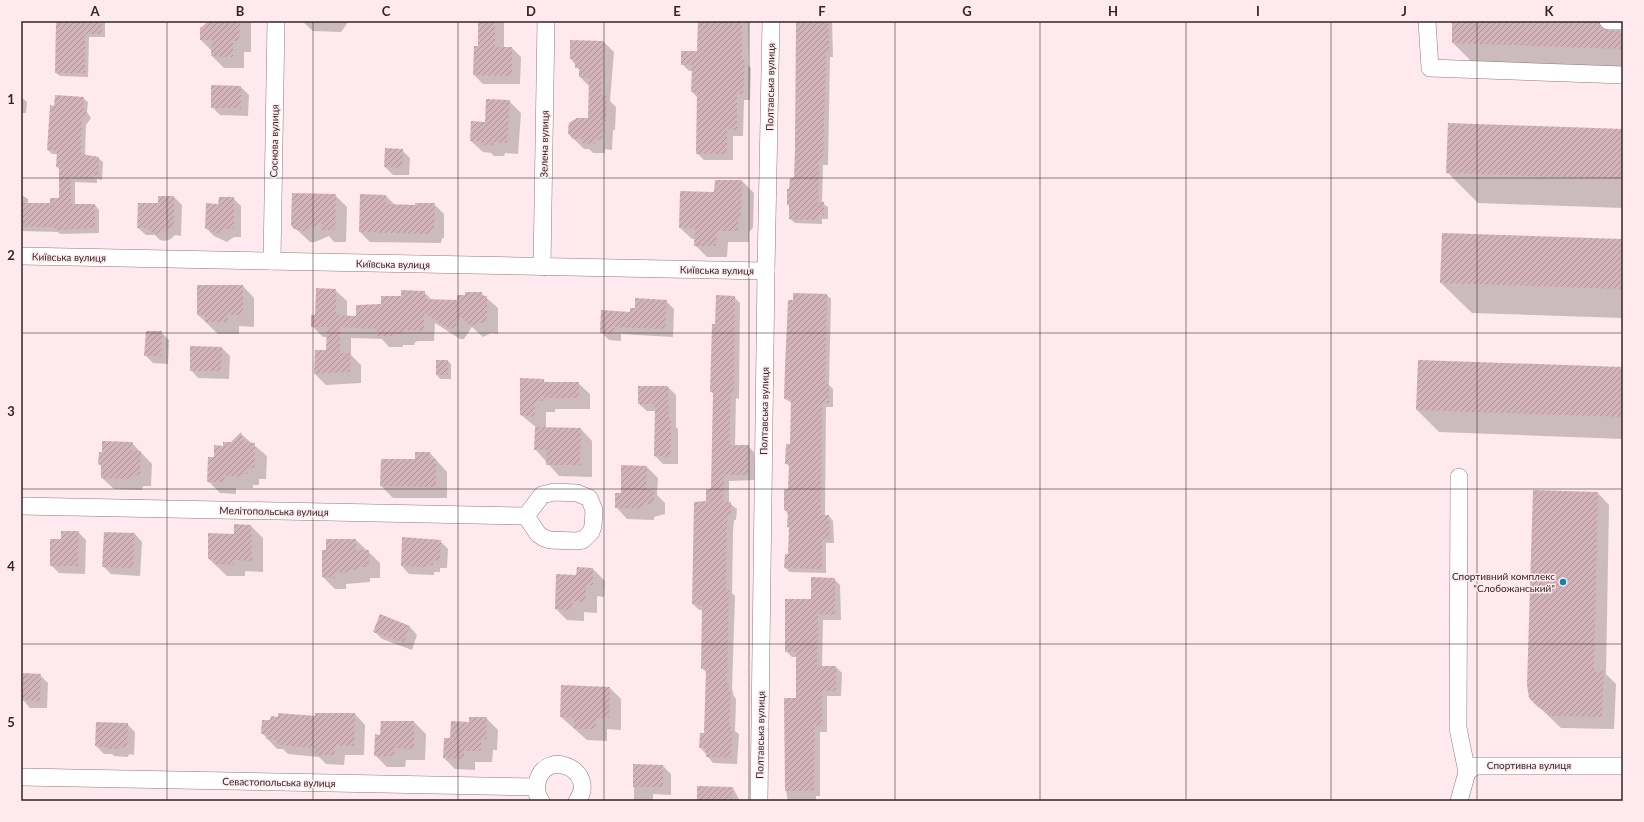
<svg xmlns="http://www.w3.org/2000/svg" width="1644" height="822" font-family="Lato,sans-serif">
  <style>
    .shadow { fill: #0003 }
    .building { fill: url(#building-hatch) }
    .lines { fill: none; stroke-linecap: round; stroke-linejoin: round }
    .minor-casing { stroke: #94777d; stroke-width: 18 }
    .minor { stroke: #fff; stroke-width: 17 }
    .grid { fill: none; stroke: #312528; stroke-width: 1; stroke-opacity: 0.55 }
    .poi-dot { fill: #1385ab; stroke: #feeaee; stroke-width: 1.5 }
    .labels { text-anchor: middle; stroke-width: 3; stroke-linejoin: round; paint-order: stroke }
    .street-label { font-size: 10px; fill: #312528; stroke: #feeaee }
    .poi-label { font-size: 10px; fill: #312528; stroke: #feeaee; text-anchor: end }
    .neatline { fill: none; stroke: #312528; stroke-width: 1.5 }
    .grid-label { font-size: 13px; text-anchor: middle; font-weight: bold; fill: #312528 }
  </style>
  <defs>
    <pattern id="building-hatch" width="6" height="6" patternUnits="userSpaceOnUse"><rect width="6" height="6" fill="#d3b3ba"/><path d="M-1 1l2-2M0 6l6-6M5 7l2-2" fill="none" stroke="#ac9197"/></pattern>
  </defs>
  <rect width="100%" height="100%" fill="#feeaee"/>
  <g class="shadow">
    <polygon points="57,21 105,21 105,37 89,37 88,77 60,76 56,73"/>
    <polygon points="210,21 251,21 251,52 244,52 244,68 224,68 212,56 212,51 201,40"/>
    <polygon points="302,21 348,21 348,22 341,32 313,31"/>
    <polygon points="479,21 504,21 504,48 512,48 521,57 520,84 483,84 474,75 478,47"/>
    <polygon points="699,21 749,21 748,65 751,68 750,100 744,100 743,136 733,136 733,160 704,160 697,153 698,98 692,92 693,71 689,71 682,64 698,52"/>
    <polygon points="797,21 832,21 833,57 830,57 828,165 823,165 822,203 828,207 828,219 822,219 822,224 795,223 790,219 790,190 795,180"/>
    <polygon points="1453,21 1623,21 1623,78 1483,73 1453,43"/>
    <polygon points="571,41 604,42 614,52 610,101 616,107 615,130 613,130 612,150 605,149 605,153 593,153 589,149 584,149 568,133 569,124 589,119 590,87 580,77 580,71 571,59"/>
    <polygon points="241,87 249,95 248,116 220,115 212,107"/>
    <polygon points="21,97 27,102 26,113 21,113"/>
    <polygon points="83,98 88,102 87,112 91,118 86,125 85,156 98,158 103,162 102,180 97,179 97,183 75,182 75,205 95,205 99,210 99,233 60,234 58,232 21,231 21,195 28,199 28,204 51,204 60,199 60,169 57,167 58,154 52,154 48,150 54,107"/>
    <polygon points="509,101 521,113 518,154 505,153 504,156 494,156 491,153 483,152 471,141 486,123"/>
    <polygon points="1623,130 1623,208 1478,203 1447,172"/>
    <polygon points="402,150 410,158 409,175 393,175 385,167"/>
    <polygon points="742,181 754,193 753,228 749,232 749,242 728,242 727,257 707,257 695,245 695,239 692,239 680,228 715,193"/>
    <polygon points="335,195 347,207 346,242 334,242 329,236 315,242 310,242 294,227"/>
    <polygon points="361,195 386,196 396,206 416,206 434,204 444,214 444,238 442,238 441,243 370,242 360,232"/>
    <polygon points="174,197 182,205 181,236 175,235 171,239 165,241 160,240 155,235 146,235 138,228 159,204"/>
    <polygon points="233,198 241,206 241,237 234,237 227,242 214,236 206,228 219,205"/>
    <polygon points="1623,240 1623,318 1472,313 1441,283"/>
    <polygon points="243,286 254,298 254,327 239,326 239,334 218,334 198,315"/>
    <polygon points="335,290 347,301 347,317 357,317 402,297 424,292 433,301 458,301 481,293 498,308 498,334 491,333 483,337 472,327 464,339 460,339 435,323 434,341 418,341 415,342 414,345 403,345 403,347 389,347 382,339 351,338 351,355 361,365 361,383 326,385 315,374 327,351 327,337 323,337 312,326 316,316"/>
    <polygon points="827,295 831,299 829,385 833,389 833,407 826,407 825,516 829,516 833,521 834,543 826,543 826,573 790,572 785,568 789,555 790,529 788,527 788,514 785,510 789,490 790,467 786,463 791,445 792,403 785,399"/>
    <polygon points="734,297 740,303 739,399 736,398 735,446 748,446 754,452 755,480 729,481 729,503 737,509 736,520 734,520 733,532 732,593 735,596 732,689 734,696 736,699 735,731 739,734 737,764 713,763 700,747 705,734 707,673 702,668 703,610 699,610 693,604 707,502 712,490 714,394 711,392 716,325"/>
    <polygon points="666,301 674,309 673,337 621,334 621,341 609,340 601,332 636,309"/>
    <polygon points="161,332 169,340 168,364 153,363 145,355"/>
    <polygon points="222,348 230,356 229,379 198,378 191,370"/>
    <polygon points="448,361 451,364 451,379 440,379 437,375"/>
    <polygon points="1623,368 1623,439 1439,432 1417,410"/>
    <polygon points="543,380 546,383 578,383 590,394 590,409 555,409 555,412 546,412 546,428 581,429 592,441 592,477 559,476 535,449 536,427 521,415"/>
    <polygon points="668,387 676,395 676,427 678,429 678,464 663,464 655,456 656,411 647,411 639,404"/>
    <polygon points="241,434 267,456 266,479 259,479 259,485 253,485 253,488 236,488 236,494 220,493 208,481 215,458 224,447 232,443"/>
    <polygon points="132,443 152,464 151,486 143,486 142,490 114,489 102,478 102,467 99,464"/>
    <polygon points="430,453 447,472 447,498 393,498 381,486 382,460 416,460"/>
    <polygon points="646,466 658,478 657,495 665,503 665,514 654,517 654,520 627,519 616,507 622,494"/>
    <polygon points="1598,493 1609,505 1606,674 1616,684 1614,729 1561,728 1538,706"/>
    <polygon points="251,526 263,538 263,572 245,571 245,576 227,576 209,559 234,535"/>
    <polygon points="78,532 86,540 85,574 59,573 51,565"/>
    <polygon points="135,534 142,542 140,576 111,574 103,566"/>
    <polygon points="356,540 380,563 380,578 370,578 370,582 346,584 346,589 335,589 323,577 327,551"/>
    <polygon points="440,541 448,549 447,568 440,568 440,572 434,572 434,575 409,574 402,566"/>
    <polygon points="593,569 605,581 604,597 597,596 597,613 584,612 584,621 567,620 556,609 577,576"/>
    <polygon points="834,579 840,585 841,620 823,620 822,667 836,667 842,673 841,696 827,696 827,732 820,732 820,796 816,796 816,801 788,801 786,791 797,699 797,657 792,657 786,651 811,600"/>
    <polygon points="380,616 410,627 417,635 412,650 382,639 374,631"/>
    <polygon points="40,675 48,683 47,708 30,708 23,700"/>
    <polygon points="610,688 621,699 621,730 607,729 607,741 587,740 561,717"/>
    <polygon points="355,714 365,725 364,755 345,755 344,765 326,764 319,757 288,754 283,749 277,749 262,733 316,717"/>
    <polygon points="486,718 498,730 497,750 493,750 492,762 475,762 475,770 455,769 444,758 451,739 470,723"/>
    <polygon points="414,722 426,734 425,760 406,760 405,767 387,767 375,755 381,736"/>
    <polygon points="127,724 135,732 134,755 129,754 128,757 114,756 112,754 104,754 96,746"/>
    <polygon points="634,765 663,766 671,774 671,795 653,794 653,801 634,801"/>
    <polygon points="733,788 740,801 698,801"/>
  </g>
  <g class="building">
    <polygon points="56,21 102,21 102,34 85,34 85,73 55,73"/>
    <polygon points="209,21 240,21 239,41 233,41 233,57 211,56 212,40 200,40 200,28"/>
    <polygon points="478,21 495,21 495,47 512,47 512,76 473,75 474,46 478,46"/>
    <polygon points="698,21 742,21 742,60 745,60 743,94 737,94 737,130 727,129 727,154 696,154 697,92 691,92 692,65 681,65 681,51 697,51"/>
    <polygon points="796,21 828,21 829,29 829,53 826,52 823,161 819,161 818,202 824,202 824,215 818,215 818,220 789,219 789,205 787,205 787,189 789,189 790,178 794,178 795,149"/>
    <polygon points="1452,21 1598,21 1600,26 1603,30 1623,31 1623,49 1452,43"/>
    <polygon points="570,40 604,41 601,95 607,96 606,121 603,121 602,140 595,140 595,144 582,143 582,139 573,139 568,133 569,123 577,118 588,118 589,78 579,77 579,68 575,68 575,60 570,59"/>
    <polygon points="211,85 241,86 241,108 211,108"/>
    <polygon points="55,95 84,97 83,107 87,113 82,120 81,154 99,157 98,176 93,175 93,179 71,178 71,204 95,204 95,228 55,230 55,228 51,227 21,227 21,203 50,203 50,198 59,198 59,167 56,167 57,150 47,150 50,105 54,106"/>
    <polygon points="486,99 510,100 507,143 493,142 493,145 481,145 481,141 470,141 471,121 485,122"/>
    <polygon points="1448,123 1623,129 1623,179 1446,173"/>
    <polygon points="385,148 403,149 402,168 384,167"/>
    <polygon points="715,180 742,180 741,216 738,220 738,231 717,231 716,246 694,246 695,228 679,228 680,191 714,192"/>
    <polygon points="292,193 336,194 335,230 322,230 322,223 303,231 294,229 291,225"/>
    <polygon points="360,194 386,195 386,204 415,205 415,203 435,203 434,228 432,228 430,234 359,232"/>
    <polygon points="158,196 174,196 174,228 167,228 164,232 157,234 151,232 147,228 137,228 138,203 158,203"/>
    <polygon points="219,197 234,197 234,229 226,229 219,234 213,232 210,229 205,229 206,203 218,204"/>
    <polygon points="1442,233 1623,239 1623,289 1440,283"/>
    <polygon points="197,285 243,285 243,315 228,315 228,322 205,322 205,315 197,315"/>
    <polygon points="316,288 336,289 336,315 356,316 356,305 381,304 381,296 401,296 401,290 425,291 425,299 457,300 457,295 465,295 465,292 482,292 482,296 487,296 487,323 480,323 471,326 461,317 453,329 448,328 424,313 424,331 406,330 404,331 404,334 392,334 392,336 377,336 377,329 340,327 340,353 351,353 350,372 314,374 315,350 326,350 327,327 311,327 311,315 315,315"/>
    <polygon points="793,293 827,294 825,384 829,384 829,403 822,403 821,515 829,515 830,539 822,539 822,569 784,568 785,554 788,554 789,527 787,527 788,511 784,510 784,489 788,489 789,464 785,464 786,444 790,444 791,399 784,399 785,367 788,300 793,300"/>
    <polygon points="716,295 735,296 734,393 731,393 729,445 749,445 749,475 724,475 723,502 731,502 731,514 728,514 727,526 726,589 729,589 727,683 729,683 728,692 731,692 729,727 733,727 731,758 706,757 706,748 699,748 700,733 704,733 706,669 701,669 702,605 692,604 694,502 706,501 706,489 711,489 713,392 710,392 712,324 715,324"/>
    <polygon points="635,298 667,300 665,329 614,327 614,334 600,333 601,310 630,312 630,308 635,308"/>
    <polygon points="146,331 162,331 161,356 144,356"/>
    <polygon points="190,346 222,347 221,371 190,371"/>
    <rect x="436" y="360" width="12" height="15"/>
    <polygon points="1418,360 1623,367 1623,417 1416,410"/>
    <polygon points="520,378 544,379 544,382 579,382 579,398 543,398 544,401 535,401 535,417 520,415"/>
    <polygon points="638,386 668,386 669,420 671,420 671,457 654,456 655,404 638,404"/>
    <polygon points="535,427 581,428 580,465 546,465 547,450 534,450"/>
    <polygon points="241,432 244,442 255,443 255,468 248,468 247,474 242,474 242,477 225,476 224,482 207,482 208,457 214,457 214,445 223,446 223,442 231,442"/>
    <polygon points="102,441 133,442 132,451 141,451 140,475 131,475 131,479 101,478 101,465 98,464 99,452 102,452"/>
    <polygon points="415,452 430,452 430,459 436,459 436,487 380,486 381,459 415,459"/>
    <polygon points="621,465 647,466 646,490 654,490 654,503 643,505 643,509 615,508 615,493 621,493"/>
    <polygon points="1533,490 1598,492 1594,672 1604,671 1602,717 1549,716 1548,712 1538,707 1529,698 1527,685"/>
    <polygon points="234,524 251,525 252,561 234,560 234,565 214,564 214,559 208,559 208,533 234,534"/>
    <polygon points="61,531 79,531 78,566 50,566 50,539 61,539"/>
    <polygon points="104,532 135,533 133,568 102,567"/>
    <polygon points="402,537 441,540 440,561 433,560 433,565 427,565 427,567 401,566"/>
    <polygon points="326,539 356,539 356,550 369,550 369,567 359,567 358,570 349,570 348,573 335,572 335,578 322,577 322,550 326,550"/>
    <polygon points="577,567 593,568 593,585 586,585 585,602 573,601 572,610 555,609 556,574 576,575"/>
    <polygon points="811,577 835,578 835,615 818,614 817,666 836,666 836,691 822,691 822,726 815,726 814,791 785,791 784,698 796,698 796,652 785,652 785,599 811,599"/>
    <polygon points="380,614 410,626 404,643 373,632"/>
    <polygon points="23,673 41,674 40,701 22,700"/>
    <polygon points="561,685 610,687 609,718 596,718 596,729 574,729 574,718 560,717"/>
    <polygon points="278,713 315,716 315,713 355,713 354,746 335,745 335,755 315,755 315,748 277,745 277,740 266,739 267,734 261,734 262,720 270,720 271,716 278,717"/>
    <polygon points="469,717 487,717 486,739 481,739 481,751 464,751 464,759 443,758 444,738 450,738 451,721 469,722"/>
    <polygon points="381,721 414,721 414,749 394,748 394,756 374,756 375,734 380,735"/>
    <polygon points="96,722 128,723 127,747 121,747 121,749 106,749 106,747 95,746"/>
    <polygon points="633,764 663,765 663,787 633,787"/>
    <polygon points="697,786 733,787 732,801 697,801"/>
  </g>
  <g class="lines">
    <defs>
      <g id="minor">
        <polyline points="1427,21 1430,68 1623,75"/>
        <polyline points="1608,21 1623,21"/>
        <polyline points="21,256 766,271"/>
        <polyline points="272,261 276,21"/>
        <polyline points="542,267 546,21"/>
        <polyline points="1459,477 1458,728 1467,772"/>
        <polygon points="554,492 577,493 589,498 594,510 593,526 591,532 583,540 576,541 550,540 544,538 538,534 526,516 542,495"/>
        <polyline points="21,506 526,516"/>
        <polyline points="21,777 536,787"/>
        <path d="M541 801C537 796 536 789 537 783 545 746 599 771 577 801"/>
        <polyline points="759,801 766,271 771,21"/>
        <polyline points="1459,801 1467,772 1476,766 1623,766"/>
      </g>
    </defs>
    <use href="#minor" class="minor-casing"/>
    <use href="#minor" class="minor"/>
  </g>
  <path class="grid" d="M167 21V801M313 21V801M458 21V801M604 21V801M749 21V801M895 21V801M1040 21V801M1186 21V801M1331 21V801M1477 21V801M21 178H1623M21 333H1623M21 489H1623M21 644H1623"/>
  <circle class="poi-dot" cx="1563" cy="582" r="4"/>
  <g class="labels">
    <g class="street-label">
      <text transform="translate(770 87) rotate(-89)" y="4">Полтавська вулиця</text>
      <text transform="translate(274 141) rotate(-89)" y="4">Соснова вулиця</text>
      <text transform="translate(544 144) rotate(-89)" y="4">Зелена вулиця</text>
      <text transform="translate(69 257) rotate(1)" y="4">Київська вулиця</text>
      <text transform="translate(393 264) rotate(1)" y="4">Київська вулиця</text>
      <text transform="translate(717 270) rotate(1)" y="4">Київська вулиця</text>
      <text transform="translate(764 411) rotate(-89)" y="4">Полтавська вулиця</text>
      <text transform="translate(274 511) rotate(1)" y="4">Мелітопольська вулиця</text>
      <text transform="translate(760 735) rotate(-89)" y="4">Полтавська вулиця</text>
      <text x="1529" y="769">Спортивна вулиця</text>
      <text transform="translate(279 782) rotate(1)" y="4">Севастопольська вулиця</text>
    </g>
    <g class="poi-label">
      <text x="1555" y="580">Спортивний комплекс<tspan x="1555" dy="12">"Слобожанський"</tspan></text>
    </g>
  </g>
  <rect width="1644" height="822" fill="none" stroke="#feeaee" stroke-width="44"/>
  <rect x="22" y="22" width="1600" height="778" class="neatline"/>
  <g class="grid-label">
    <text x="95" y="16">A</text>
    <text x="240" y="16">B</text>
    <text x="386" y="16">C</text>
    <text x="531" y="16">D</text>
    <text x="677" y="16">E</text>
    <text x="822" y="16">F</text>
    <text x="967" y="16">G</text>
    <text x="1113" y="16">H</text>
    <text x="1258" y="16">I</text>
    <text x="1404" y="16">J</text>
    <text x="1549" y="16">K</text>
    <text x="11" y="104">1</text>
    <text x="11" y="260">2</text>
    <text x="11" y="416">3</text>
    <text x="11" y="571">4</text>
    <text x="11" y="727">5</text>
  </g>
</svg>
